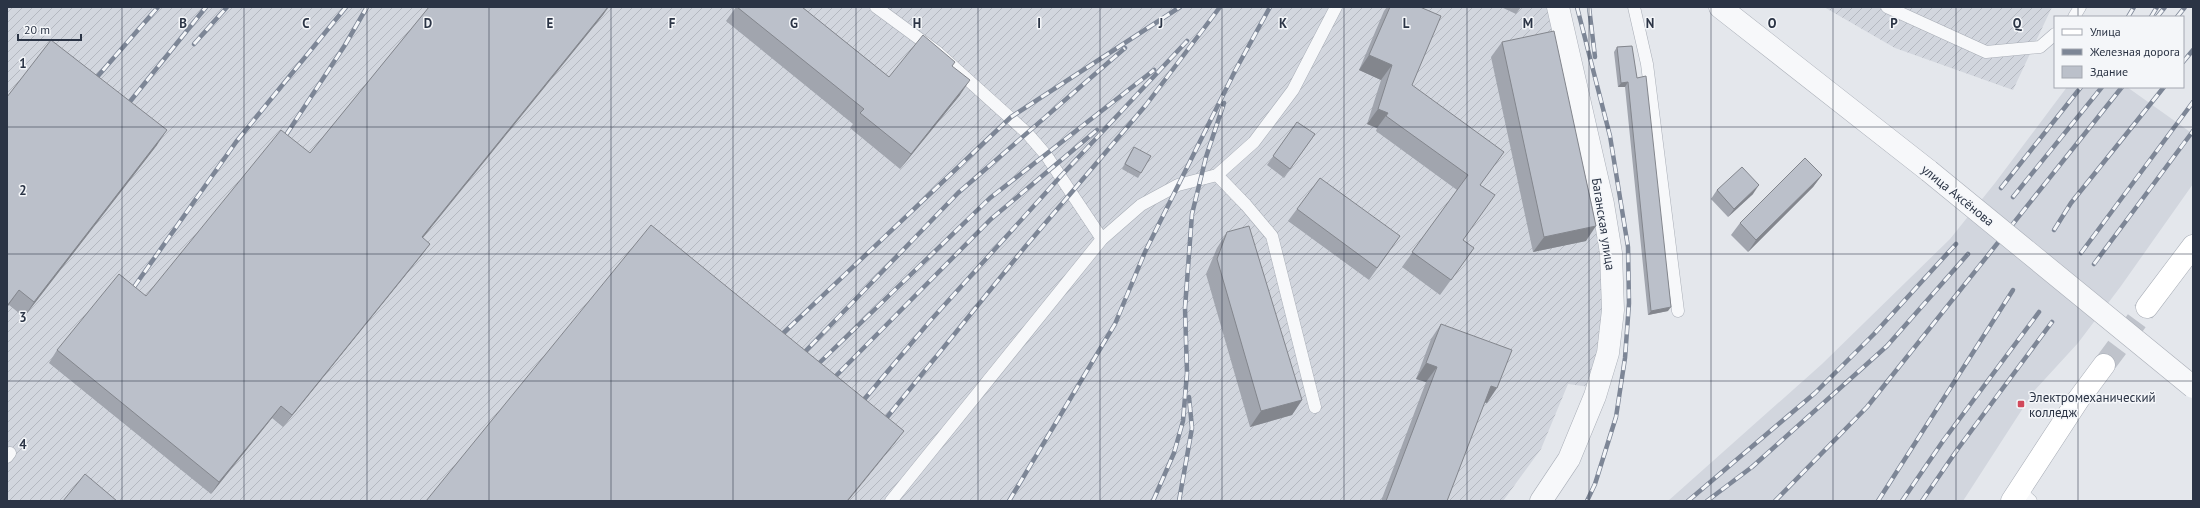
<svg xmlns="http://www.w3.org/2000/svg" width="2200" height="508" font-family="'PT Sans',sans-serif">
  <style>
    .built { fill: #d2d6de }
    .industrial { fill: url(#industrial-furrows) }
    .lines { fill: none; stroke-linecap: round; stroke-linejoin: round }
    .secondary-tunnel { stroke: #bfc3cb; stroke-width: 22; stroke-dasharray: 22 11; stroke-linecap: butt }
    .service-casing { stroke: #a9aeb7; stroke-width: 13 }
    .minor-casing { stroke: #a9aeb7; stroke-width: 23 }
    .tertiary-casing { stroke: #a9aeb7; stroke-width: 23 }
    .secondary-casing { stroke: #a9aeb7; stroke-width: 23 }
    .service { stroke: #f7f8fa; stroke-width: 12 }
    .minor { stroke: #f7f8fa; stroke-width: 22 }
    .tertiary { stroke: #f7f8fa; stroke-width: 22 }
    .secondary { stroke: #fff; stroke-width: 22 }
    .rail-casing { stroke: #7d8696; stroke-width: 4.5 }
    .rail { stroke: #f4f6f9; stroke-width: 3; stroke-dasharray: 9; stroke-linecap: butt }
    .tertiary-bridge-casing { stroke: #a9aeb7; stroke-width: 23; stroke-linecap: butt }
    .tertiary-bridge { stroke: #f7f8fa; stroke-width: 22 }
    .wall { fill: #a1a5ae }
    .shaded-wall { fill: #83868d }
    .building { fill: #bbc0ca; stroke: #83868d }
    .grid { fill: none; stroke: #2b3445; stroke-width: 1; stroke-opacity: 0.55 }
    .poi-dot { fill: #d1495b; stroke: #f4f6f9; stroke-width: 1.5 }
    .labels { text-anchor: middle; stroke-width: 3; stroke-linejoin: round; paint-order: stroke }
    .street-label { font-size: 13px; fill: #2b3445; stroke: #f4f6f9 }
    .poi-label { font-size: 13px; fill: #2b3445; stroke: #f4f6f9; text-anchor: start }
    .grid-label { font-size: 13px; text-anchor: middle; font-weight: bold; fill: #2b3445; stroke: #f4f6f9; stroke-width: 3; stroke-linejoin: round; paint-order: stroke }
  </style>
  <defs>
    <pattern id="industrial-furrows" width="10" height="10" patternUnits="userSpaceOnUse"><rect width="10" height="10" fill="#d2d6de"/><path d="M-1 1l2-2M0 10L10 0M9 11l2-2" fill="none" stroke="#b4b8c0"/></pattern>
  </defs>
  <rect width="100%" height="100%" fill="#e4e7ec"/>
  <polygon class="built" points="2067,87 2127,87 2193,134 2193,184 2121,286 2078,343 2034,391 1963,501 1668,501 1822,364 1950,239 1995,183"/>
  <g class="industrial">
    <polygon points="7,7 1548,7 1598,238 1603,304 1600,352 1590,387 1568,384 1541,449 1503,501 7,501"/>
    <polygon points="1824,7 2052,7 2013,90 1895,48"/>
  </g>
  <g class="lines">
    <polyline class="secondary-tunnel" points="2104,365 2147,307"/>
    <defs>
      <g id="service">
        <polyline points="876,7 936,51 1027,133 1046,155 1102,239"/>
        <polyline points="1634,7 1647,64 1678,311"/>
        <polyline points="1887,7 1986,52 2040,47 2055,34"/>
        <polyline points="2074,17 2080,7"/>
        <polyline points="1217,175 1246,205 1272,236 1315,407"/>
        <polyline points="7,457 10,453"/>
        <polyline points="2019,490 2031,501"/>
        <polyline points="891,501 1102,239 1141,205 1178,185 1217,175 1254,142 1293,90 1336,7"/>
      </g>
      <polyline id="minor" points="1541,501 1569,459 1595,396 1608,353 1613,310 1611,253 1603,204 1558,7"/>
      <polyline id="tertiary" points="1720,7 1929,171"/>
      <g id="secondary">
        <polyline points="2147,307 2193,246"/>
        <polyline points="2012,501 2078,400 2104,365"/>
      </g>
    </defs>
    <use href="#service" class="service-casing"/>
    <use href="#minor" class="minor-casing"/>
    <use href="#tertiary" class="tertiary-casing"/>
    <use href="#secondary" class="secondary-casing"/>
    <use href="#service" class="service"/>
    <use href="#minor" class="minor"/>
    <use href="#tertiary" class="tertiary"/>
    <use href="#secondary" class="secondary"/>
    <defs>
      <g id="rail">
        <polyline points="1577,7 1610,136 1628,247 1629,303 1625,358 1616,417 1595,484 1587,501"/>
        <polyline points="1589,7 1595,57"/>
        <polyline points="2128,17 2134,7"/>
        <polyline points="2151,17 2157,7"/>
        <polyline points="2157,17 2165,7"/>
        <polyline points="2177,17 2185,7"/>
        <polyline points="194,44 227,7"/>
        <polyline points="2183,62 2193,50"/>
        <polyline points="91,84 158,7"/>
        <polyline points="124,109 206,7"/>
        <polyline points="286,135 345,45 367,7"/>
        <polyline points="2001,188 2081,87"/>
        <polyline points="2013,197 2102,87"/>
        <polyline points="2054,230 2071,203 2164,87"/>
        <polyline points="2081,253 2193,102"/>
        <polyline points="2094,264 2193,131"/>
        <polyline points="134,287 236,142 346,7"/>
        <polyline points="776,340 1011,117 1180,7"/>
        <polyline points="798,359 958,193 1125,48"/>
        <polyline points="812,370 990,198 1154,70"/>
        <polyline points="828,384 991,219 1097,130"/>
        <polyline points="857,408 930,321 1060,177 1187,41"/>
        <polyline points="880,426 1025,247 1146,105 1220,7"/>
        <polyline points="1009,501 1115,324 1145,252 1235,71 1270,7"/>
        <polyline points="1153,501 1174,453 1183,421 1187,373 1185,308 1192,214 1206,157 1224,103"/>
        <polyline points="1179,501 1192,428 1189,397"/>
        <polyline points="1688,501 1815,393 1874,334 1956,244"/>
        <polyline points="1707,501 1752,467 1887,346 1968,254"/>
        <polyline points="1775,501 1867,407 2122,87"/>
        <polyline points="1878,501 2013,290"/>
        <polyline points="1902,501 1943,441 2039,312"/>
        <polyline points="1922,501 1957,450 2052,322"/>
      </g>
    </defs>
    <use href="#rail" class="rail-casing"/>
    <use href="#rail" class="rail"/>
    <defs>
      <polyline id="tertiary-bridge" points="1929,171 2193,387"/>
    </defs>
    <use href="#tertiary-bridge" class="tertiary-bridge-casing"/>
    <use href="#tertiary-bridge" class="tertiary-bridge"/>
  </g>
  <g class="wall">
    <polygon points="429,7 609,7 603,15 422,238 430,244 421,256 283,427 272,418 211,494 49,363 57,350 146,296 310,153"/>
    <polygon points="736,7 802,7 889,77 952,66 960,95 900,169 850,128 853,124 726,21"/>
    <polygon points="1387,7 1420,7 1412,85 1481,185 1463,240 1474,248 1440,295 1402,267 1457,190 1376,131 1377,128 1367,124 1381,80 1359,70 1384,11"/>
    <polygon points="1501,7 1521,7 1516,14"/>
    <polygon points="1502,42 1586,241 1533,252 1491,57"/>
    <polygon points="1632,46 1668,311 1648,315 1625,87 1618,87 1614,52 1617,47"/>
    <polygon points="7,97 157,145 24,317 9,305 7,307"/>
    <polygon points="1297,122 1315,134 1284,178 1267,165"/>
    <polygon points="1134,147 1141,173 1138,178 1122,169 1131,151"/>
    <polygon points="1822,175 1813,187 1748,252 1731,235 1740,223"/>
    <polygon points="1717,190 1753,194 1728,217 1711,199"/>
    <polygon points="1297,209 1400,236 1369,280 1288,221"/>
    <polygon points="1227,232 1302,400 1292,415 1250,427 1206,274 1217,248"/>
    <polygon points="1441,324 1487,403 1484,402 1447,501 1381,501 1426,382 1416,379 1431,339"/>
  </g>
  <g class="shaded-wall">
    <polygon points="608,7 603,15 413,250 422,237"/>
    <polygon points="1369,55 1392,65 1381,80 1359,70"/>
    <polygon points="970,80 960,95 900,169 911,154"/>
    <polygon points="1628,82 1625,87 1618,87 1621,83"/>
    <polygon points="1378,109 1388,113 1377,128 1367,124"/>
    <polygon points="167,130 157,145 24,317 34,302"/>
    <polygon points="1822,175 1813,187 1748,252 1756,240"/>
    <polygon points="1759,185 1753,194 1728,217 1734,209"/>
    <polygon points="1596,226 1586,241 1533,252 1544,237"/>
    <polygon points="430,244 421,256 283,427 292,415"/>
    <polygon points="19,290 7,307 7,306"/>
    <polygon points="1671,307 1668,311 1648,315 1651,311"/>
    <polygon points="1426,363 1437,367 1426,382 1416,379"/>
    <polygon points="1491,386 1497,388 1487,403 1480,401"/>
    <polygon points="1302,400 1292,415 1250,427 1261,411"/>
    <polygon points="281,406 272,418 211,494 219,482"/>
    <polygon points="904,431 895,443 848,501 847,501"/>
  </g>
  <g class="building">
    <polygon points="429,7 608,7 422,237 430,244 292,415 281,406 219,482 57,350 119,274 146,296 281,130 310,153"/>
    <polygon points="737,7 802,7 889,77 923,35 955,62 952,66 970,80 911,154 860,113 864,109"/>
    <polygon points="1390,7 1420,7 1441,16 1412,85 1504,152 1480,185 1495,195 1463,240 1474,248 1451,280 1412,252 1468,175 1386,116 1388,113 1378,109 1392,65 1369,55"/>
    <polygon points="1554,31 1596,226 1544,237 1502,42"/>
    <polygon points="51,40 167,130 34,302 19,290 7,306 7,97"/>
    <polygon points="1632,46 1637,78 1646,76 1671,307 1651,311 1628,82 1621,83 1617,47"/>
    <polygon points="1297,122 1315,134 1290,169 1273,156"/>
    <polygon points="1134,147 1151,156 1141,173 1125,164"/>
    <polygon points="1805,158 1822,175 1756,240 1740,223"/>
    <polygon points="1742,167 1759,185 1734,209 1717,190"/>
    <polygon points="1320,178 1400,236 1377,268 1297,209"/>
    <polygon points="651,225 904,431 847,501 426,501"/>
    <polygon points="1249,226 1302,400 1261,411 1217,259 1227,232"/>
    <polygon points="1441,324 1512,350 1497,388 1491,386 1447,501 1386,501 1437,367 1426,363"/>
    <polygon points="85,474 117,501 63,501"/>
  </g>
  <path class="grid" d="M122 7V501M244 7V501M367 7V501M489 7V501M611 7V501M733 7V501M856 7V501M978 7V501M1100 7V501M1222 7V501M1344 7V501M1467 7V501M1589 7V501M1711 7V501M1833 7V501M1956 7V501M2078 7V17M2078 87V501M7 127H2193M7 254H2193M7 381H2193"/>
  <rect class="poi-dot" x="2017" y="400" width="8" height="8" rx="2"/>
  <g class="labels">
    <g class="street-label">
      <text transform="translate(1958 195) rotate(39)" y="5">улица Аксёнова</text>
      <text transform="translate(1604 224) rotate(81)" y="5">Баганская улица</text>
    </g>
    <g class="poi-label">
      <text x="2029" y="402">Электромеханический<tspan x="2029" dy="15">колледж</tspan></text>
    </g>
  </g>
  <g class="grid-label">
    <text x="183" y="28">B</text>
    <text x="306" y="28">C</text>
    <text x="428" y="28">D</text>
    <text x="550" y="28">E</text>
    <text x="672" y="28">F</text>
    <text x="794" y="28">G</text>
    <text x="917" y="28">H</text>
    <text x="1039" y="28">I</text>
    <text x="1161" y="28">J</text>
    <text x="1283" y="28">K</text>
    <text x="1406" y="28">L</text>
    <text x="1528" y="28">M</text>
    <text x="1650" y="28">N</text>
    <text x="1772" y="28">O</text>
    <text x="1894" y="28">P</text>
    <text x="2017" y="28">Q</text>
    <text x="23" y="68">1</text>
    <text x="23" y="195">2</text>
    <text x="23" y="322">3</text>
    <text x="23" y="449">4</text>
  </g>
  <rect width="2200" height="508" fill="none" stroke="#2b3445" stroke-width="16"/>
  <rect x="2054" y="16" width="130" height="72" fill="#f4f6f9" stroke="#a4a8b1"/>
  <rect x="2062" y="29" width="20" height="6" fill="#ffffff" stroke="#a4a8b1"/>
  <text x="2090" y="36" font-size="12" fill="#2b3445">Улица</text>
  <rect x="2062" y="49" width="20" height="6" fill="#7d8696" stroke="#a4a8b1"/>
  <text x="2090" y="56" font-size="12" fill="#2b3445">Железная дорога</text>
  <rect x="2062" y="66" width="20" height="12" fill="#bbc0ca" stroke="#a4a8b1"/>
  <text x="2090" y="76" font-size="12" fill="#2b3445">Здание</text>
  <path d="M18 34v6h63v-6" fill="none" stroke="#2b3445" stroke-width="2"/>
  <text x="24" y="34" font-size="12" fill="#2b3445" stroke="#f4f6f9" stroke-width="3" paint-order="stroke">20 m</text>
</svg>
